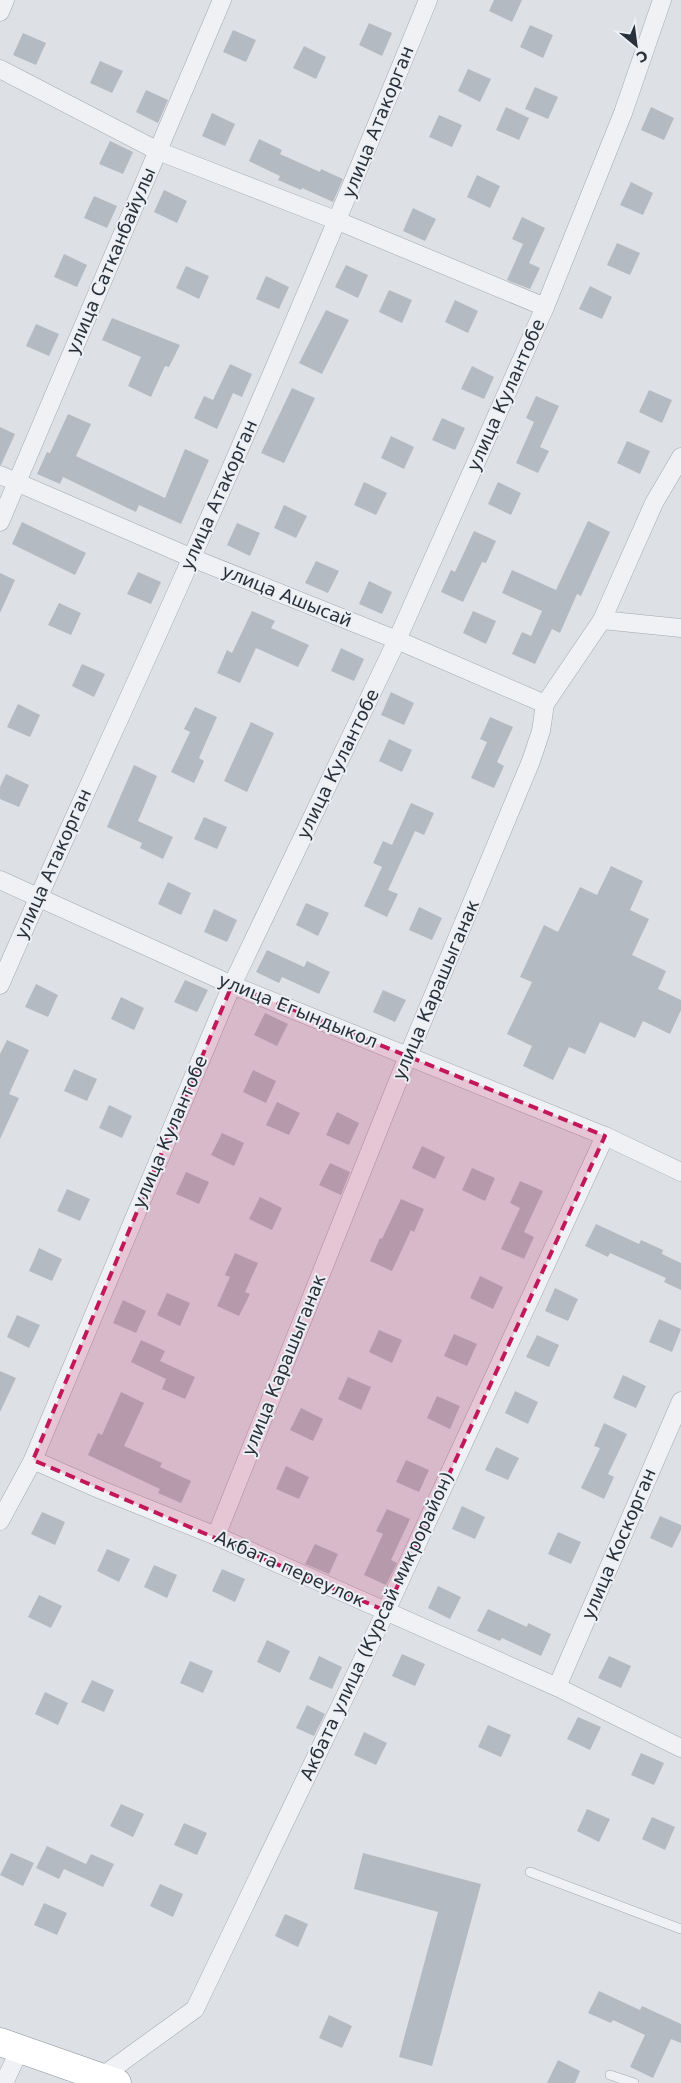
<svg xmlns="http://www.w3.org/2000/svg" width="681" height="2083" font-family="'DejaVu Sans',sans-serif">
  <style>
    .building { fill: #b4bac1 }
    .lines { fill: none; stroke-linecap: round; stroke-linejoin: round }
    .lane-casing { stroke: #a3a8ae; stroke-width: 10 }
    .street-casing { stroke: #a3a8ae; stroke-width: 19 }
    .highway-casing { stroke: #85909a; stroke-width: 29 }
    .lane { stroke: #eff1f4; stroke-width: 9 }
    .street { stroke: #eff1f4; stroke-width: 18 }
    .highway { stroke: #fff; stroke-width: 28 }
    .marked { fill: #c2185b; fill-opacity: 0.2; stroke: #c2185b; stroke-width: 4; stroke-dasharray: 10 6; stroke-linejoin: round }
    .labels { text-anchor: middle; stroke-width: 4; stroke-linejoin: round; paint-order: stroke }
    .street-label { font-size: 18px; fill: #28303a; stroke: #eceff3 }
  </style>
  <rect width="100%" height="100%" fill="#dde1e5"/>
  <g class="building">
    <polygon points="494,0 522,0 512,22 489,11"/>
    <polygon points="369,23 392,33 382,56 359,45"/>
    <polygon points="530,25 553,35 543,58 520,47"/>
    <polygon points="233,30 256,40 246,62 223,52"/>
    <polygon points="23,33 46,43 36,65 13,55"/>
    <polygon points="304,46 326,57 316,79 293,68"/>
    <polygon points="100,61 123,71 112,93 90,83"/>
    <polygon points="468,69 491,79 480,102 458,91"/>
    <polygon points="535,87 558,97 548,119 525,109"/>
    <polygon points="146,90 168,100 158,123 136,112"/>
    <polygon points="506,107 529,118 519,140 496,130"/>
    <polygon points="651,107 674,118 664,140 641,130"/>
    <polygon points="212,113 235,124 225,146 202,136"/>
    <polygon points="439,115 462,125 452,147 429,137"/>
    <polygon points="259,139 282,150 280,154 320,172 321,169 343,179 333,202 302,188 301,190 278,180 280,176 249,161"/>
    <polygon points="110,141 133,152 123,174 99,164"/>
    <polygon points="477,175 500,186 490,208 467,197"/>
    <polygon points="631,182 653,193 643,215 620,205"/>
    <polygon points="164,190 187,201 177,223 154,212"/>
    <polygon points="94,196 117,206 107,228 84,218"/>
    <polygon points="413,208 436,219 425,241 403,231"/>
    <polygon points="522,217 545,228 529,263 540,268 530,289 507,280 523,244 512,239"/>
    <polygon points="617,243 640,253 630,275 607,265"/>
    <polygon points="64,254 87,265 77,287 54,277"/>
    <polygon points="346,265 368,275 358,298 335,287"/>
    <polygon points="186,266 209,276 199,299 176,288"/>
    <polygon points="266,276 289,287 279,309 256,299"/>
    <polygon points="590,286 612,297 602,319 579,309"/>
    <polygon points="389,290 412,300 402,323 379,312"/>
    <polygon points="455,300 478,311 468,333 445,322"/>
    <polygon points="326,310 349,320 322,374 299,363"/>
    <polygon points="112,318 180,345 169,367 165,366 151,397 128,386 141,357 102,340"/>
    <polygon points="36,324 59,334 49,356 26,346"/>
    <polygon points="230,364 252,374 242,397 233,393 217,429 194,418 204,396 213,400"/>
    <polygon points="472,366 494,377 484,399 461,389"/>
    <polygon points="292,388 315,398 284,463 261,453"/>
    <polygon points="649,390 672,400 662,423 639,412"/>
    <polygon points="536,396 559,406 540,447 549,451 538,473 516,463 534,422 526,418"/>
    <polygon points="68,414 91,424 76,456 165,498 185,449 209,460 181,524 139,505 136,512 63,477 60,484 37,474 47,452 50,453"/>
    <polygon points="442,418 465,428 455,450 432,440"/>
    <polygon points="0,427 15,434 1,465 0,465"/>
    <polygon points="391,436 414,447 404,469 381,458"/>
    <polygon points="627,441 650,451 640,474 617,463"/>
    <polygon points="364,482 387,493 376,515 354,505"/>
    <polygon points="498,482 521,493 511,515 488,504"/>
    <polygon points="284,505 307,516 296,538 274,528"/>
    <polygon points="588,521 610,532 581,596 577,594 560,633 552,629 535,664 512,654 522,632 531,636 542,611 502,593 512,570 556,590"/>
    <polygon points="22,522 86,553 75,575 12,544"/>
    <polygon points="237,523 260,533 250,556 227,545"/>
    <polygon points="474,531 496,541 486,563 482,562 463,602 441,592 451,570 455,572"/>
    <polygon points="316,561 339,571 328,593 305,583"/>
    <polygon points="138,572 161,582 151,604 127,594"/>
    <polygon points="0,573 15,580 0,613"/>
    <polygon points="369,581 392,592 382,614 359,604"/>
    <polygon points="59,603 81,613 71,635 48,625"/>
    <polygon points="252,611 275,621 271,628 309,645 298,667 256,648 240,683 217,673 227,650 232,653"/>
    <polygon points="473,611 496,621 486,644 463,633"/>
    <polygon points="341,648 364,659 354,681 331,671"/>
    <polygon points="82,664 105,674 94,697 72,686"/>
    <polygon points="391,692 414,703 404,725 381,715"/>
    <polygon points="18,704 40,715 30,737 7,727"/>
    <polygon points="195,707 217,717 199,758 204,761 194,783 171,772 190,732 184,729"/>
    <polygon points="490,717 513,727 497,762 504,766 494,788 471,778 487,742 480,739"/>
    <polygon points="251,722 274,733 247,792 224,781"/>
    <polygon points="389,739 412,750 402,772 379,761"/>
    <polygon points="134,765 157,776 138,821 173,837 163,859 140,848 142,843 107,827"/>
    <polygon points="6,774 29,785 19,807 0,799 0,787"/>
    <polygon points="411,803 434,813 424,835 415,831 388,890 398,894 387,917 364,906 382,867 373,863 383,841 392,845"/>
    <polygon points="204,817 227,827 217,849 194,839"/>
    <polygon points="611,866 643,881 630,910 649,919 632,955 666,971 658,989 681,1000 681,1010 670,1034 643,1021 635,1038 600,1022 585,1054 569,1047 553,1080 523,1066 532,1046 507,1034 532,982 520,977 544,925 558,932 580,887 597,895"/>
    <polygon points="168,882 191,893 181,915 158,904"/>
    <polygon points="306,903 329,913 318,936 296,925"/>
    <polygon points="419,907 442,918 432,940 409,930"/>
    <polygon points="214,909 237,920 227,942 204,932"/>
    <polygon points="267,950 304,967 307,961 330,972 319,994 282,977 279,983 256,972"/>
    <polygon points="185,980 208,990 197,1012 174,1002"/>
    <polygon points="36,984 58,995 48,1017 25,1007"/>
    <polygon points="383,990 406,1000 395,1022 373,1012"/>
    <polygon points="121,997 144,1008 134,1030 111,1019"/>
    <polygon points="265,1013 288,1024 277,1046 254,1035"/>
    <polygon points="7,1040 29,1050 9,1094 19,1098 0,1139 0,1054"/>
    <polygon points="74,1069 97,1079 87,1101 64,1091"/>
    <polygon points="253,1070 276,1081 266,1103 243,1092"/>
    <polygon points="277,1102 300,1113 289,1135 266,1125"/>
    <polygon points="109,1105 132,1116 122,1138 99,1128"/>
    <polygon points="337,1112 359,1123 349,1145 326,1135"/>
    <polygon points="222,1133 244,1143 234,1166 211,1155"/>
    <polygon points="422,1146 445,1157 435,1179 412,1168"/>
    <polygon points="330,1163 350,1172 341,1195 319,1185"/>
    <polygon points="472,1168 495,1178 485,1201 462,1190"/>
    <polygon points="186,1172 209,1182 199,1204 176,1194"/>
    <polygon points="520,1181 543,1191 524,1232 534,1237 524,1259 501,1249 520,1208 510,1203"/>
    <polygon points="67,1189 90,1199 80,1221 57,1211"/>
    <polygon points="260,1197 282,1208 272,1230 249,1219"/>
    <polygon points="401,1199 424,1209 414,1232 411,1230 392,1271 370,1261 380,1238 382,1239"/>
    <polygon points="596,1224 639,1244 641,1240 663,1250 662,1254 681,1263 681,1290 664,1282 666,1278 610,1253 608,1257 585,1246"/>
    <polygon points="39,1248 62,1259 52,1281 29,1271"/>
    <polygon points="235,1253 258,1263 245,1292 250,1294 239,1316 217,1306 230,1277 225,1275"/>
    <polygon points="480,1276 503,1287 493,1309 470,1298"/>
    <polygon points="555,1288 578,1299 568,1321 545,1311"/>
    <polygon points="167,1293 190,1303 180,1326 157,1315"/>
    <polygon points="123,1300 146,1311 136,1333 113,1323"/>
    <polygon points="17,1315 40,1325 29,1348 7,1337"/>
    <polygon points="659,1319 681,1329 672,1352 649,1342"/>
    <polygon points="379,1330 402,1340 392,1363 369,1352"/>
    <polygon points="454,1334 477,1344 467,1366 444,1356"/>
    <polygon points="537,1335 559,1345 549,1367 526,1357"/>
    <polygon points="141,1340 165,1351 160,1361 195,1377 185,1399 162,1389 166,1379 131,1362"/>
    <polygon points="0,1371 16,1378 0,1412"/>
    <polygon points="623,1375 646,1386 636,1408 613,1398"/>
    <polygon points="348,1377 371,1387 361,1410 338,1399"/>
    <polygon points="515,1391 538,1402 528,1424 505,1413"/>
    <polygon points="121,1392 144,1403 124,1446 162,1463 160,1467 191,1481 181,1503 158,1493 160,1489 88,1455 98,1433 102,1435"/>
    <polygon points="437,1396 460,1406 450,1429 427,1418"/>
    <polygon points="301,1408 323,1419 313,1441 290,1430"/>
    <polygon points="604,1423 627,1434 608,1474 614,1477 604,1499 581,1488 600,1448 594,1446"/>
    <polygon points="496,1447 519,1458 508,1480 485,1470"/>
    <polygon points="406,1460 429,1470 419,1492 396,1482"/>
    <polygon points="286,1466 309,1477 299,1499 276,1489"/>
    <polygon points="462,1506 485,1517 475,1539 452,1529"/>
    <polygon points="387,1509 410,1519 391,1560 397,1563 386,1585 364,1575 383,1534 376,1531"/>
    <polygon points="42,1512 65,1522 55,1545 31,1534"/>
    <polygon points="660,1516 681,1525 681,1530 672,1548 650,1538"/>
    <polygon points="558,1532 581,1542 571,1564 548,1554"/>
    <polygon points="315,1544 338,1554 329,1574 305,1564"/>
    <polygon points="107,1549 130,1559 119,1582 97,1571"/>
    <polygon points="154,1565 177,1575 167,1598 144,1587"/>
    <polygon points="222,1569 245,1579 235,1602 212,1591"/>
    <polygon points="438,1586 461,1597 450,1619 428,1608"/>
    <polygon points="39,1595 62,1606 51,1628 28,1617"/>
    <polygon points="488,1609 527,1627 528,1623 551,1634 541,1656 502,1638 500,1641 477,1631"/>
    <polygon points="267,1640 290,1651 280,1673 257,1662"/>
    <polygon points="402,1654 425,1664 415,1686 392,1676"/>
    <polygon points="319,1656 342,1667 332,1689 309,1679"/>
    <polygon points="609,1656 631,1666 621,1688 598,1678"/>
    <polygon points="190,1661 213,1671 203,1693 180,1683"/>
    <polygon points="92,1680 114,1690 104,1712 81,1702"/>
    <polygon points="45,1692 68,1703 58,1725 35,1714"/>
    <polygon points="307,1705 325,1714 314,1736 296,1728"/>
    <polygon points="578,1717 601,1727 590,1750 567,1739"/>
    <polygon points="488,1725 511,1735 501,1757 478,1747"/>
    <polygon points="364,1732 387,1743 376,1765 354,1755"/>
    <polygon points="641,1753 664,1763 654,1785 631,1775"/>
    <polygon points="121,1804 144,1814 133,1837 110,1826"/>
    <polygon points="587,1809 610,1819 599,1842 577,1831"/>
    <polygon points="652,1817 675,1827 665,1850 642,1839"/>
    <polygon points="184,1823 207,1833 197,1855 174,1845"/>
    <polygon points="47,1846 86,1864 91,1854 114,1864 103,1887 64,1869 59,1879 36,1868"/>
    <polygon points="11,1853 34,1863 23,1886 0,1875"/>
    <polygon points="363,1853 481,1884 432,2066 399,2057 438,1912 354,1889"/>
    <polygon points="160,1884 183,1894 173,1917 150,1906"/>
    <polygon points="44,1903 67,1913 57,1935 34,1925"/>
    <polygon points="285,1914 308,1924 298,1947 275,1936"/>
    <polygon points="599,1991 640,2010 642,2006 681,2024 681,2043 671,2039 653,2078 630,2067 645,2035 613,2020 611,2023 588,2013"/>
    <polygon points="329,2015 352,2026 342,2048 319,2038"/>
    <polygon points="558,2060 580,2071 575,2083 547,2083"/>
  </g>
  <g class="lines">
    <defs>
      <g id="lane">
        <polyline points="530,1872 681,1929"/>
        <polyline points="610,2075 634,2083"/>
      </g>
      <g id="street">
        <polyline points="0,12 5,0"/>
        <polyline points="0,69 158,151 338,221 545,307"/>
        <polyline points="0,475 192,558 397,640 545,704"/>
        <polyline points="0,522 222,0"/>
        <polyline points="602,620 681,628"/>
        <polyline points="0,880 232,985 605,1136 681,1172"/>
        <path d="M0 985C62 841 129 700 192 557 274 372 352 186 428 0"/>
        <polyline points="33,1460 99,1489 216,1536 557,1687 681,1748"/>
        <polyline points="0,1521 33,1460 232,985 397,640 545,307 623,113 662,0"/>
        <polyline points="216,1536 408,1056 531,761 541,731 545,704 602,620 654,503 681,457"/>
        <polyline points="557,1687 681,1401"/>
        <polyline points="101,2077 195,2009 386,1611 605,1136"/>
        <polyline points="4,2083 20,2049"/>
      </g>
      <polyline id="highway" points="0,2042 117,2083"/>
    </defs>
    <use href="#lane" class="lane-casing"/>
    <use href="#street" class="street-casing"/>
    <use href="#highway" class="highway-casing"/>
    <use href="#lane" class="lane"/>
    <use href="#street" class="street"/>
    <use href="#highway" class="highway"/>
  </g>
  <path class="marked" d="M232 985 605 1136 386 1611 33 1460Z"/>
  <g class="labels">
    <g class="street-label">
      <text transform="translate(378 122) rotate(-68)" y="6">улица Атакорган</text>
      <text transform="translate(111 261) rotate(-67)" y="6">улица Сатканбайулы</text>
      <text transform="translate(506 395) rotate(-66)" y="6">улица Кулантобе</text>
      <text transform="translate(219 495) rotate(-66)" y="6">улица Атакорган</text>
      <text transform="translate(287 596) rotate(22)" y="6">улица Ашысай</text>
      <text transform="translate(338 764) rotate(-64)" y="6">улица Кулантобе</text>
      <text transform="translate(53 864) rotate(-66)" y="6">улица Атакорган</text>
      <text transform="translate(436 990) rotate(-67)" y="6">улица Карашыганак</text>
      <text transform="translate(298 1011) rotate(22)" y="6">улица Егындыкол</text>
      <text transform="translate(170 1132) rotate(-67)" y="6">улица Кулантобе</text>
      <text transform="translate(284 1365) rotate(-68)" y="6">улица Карашыганак</text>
      <text transform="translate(619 1544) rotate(-67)" y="6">улица Коскорган</text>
      <text transform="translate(290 1569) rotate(24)" y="6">Акбата переулок</text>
      <text transform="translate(377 1626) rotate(-65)" y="6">Акбата улица (Курсай микрорайон)</text>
    </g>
  </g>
  <g transform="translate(636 45) rotate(151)" stroke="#eceff3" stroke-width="4" paint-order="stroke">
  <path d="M0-4L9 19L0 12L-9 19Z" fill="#28303a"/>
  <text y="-8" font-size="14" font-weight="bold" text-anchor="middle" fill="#28303a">С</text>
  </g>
</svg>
